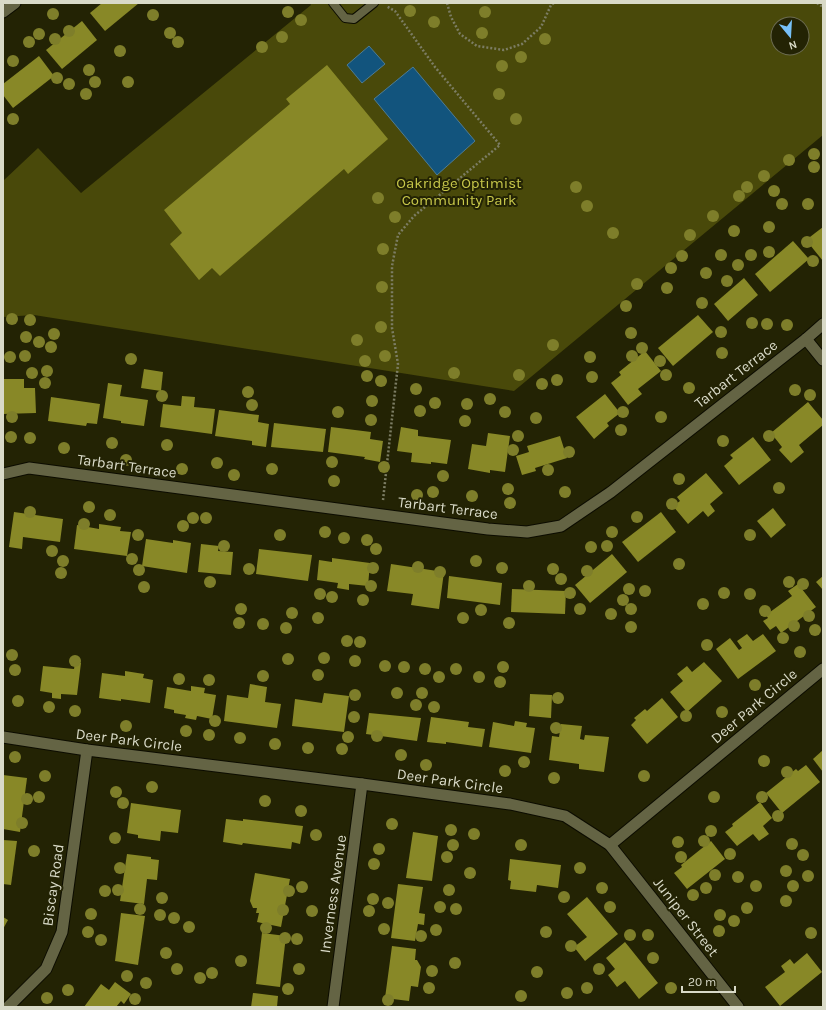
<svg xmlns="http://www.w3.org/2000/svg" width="826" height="1010" font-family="Karla,sans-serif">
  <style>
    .green { fill: #49490a; fill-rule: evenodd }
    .water { fill: #12547d; stroke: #4e7c94 }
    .building { fill: #888827 }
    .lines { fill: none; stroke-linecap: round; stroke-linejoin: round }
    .service-casing { stroke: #0c0c00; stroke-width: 10 }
    .minor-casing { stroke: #0c0c00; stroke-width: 13 }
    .tertiary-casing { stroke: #0c0c00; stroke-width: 13 }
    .path { stroke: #7c7d64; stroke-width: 2.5; stroke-dasharray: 2 2; stroke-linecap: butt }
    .service { stroke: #646444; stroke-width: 8 }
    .minor { stroke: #646444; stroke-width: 11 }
    .tertiary { stroke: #646444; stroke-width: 11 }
    .tree { fill: #7e7e2a }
    .labels { text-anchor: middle; stroke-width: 4; stroke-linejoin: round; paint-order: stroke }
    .park-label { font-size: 15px; fill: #c8c84a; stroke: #232304 }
    .street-label { font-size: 15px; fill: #d9dac8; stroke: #232304 }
  </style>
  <rect width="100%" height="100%" fill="#232304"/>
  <path class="green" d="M310 3H823V135L514 391 34 315 3 317V181L38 148 81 193 311 5ZM778 24H802V48H778Z"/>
  <g class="water">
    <polygon points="369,46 385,64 362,83 347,65"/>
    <polygon points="413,67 475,141 437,175 374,99"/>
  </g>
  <g class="building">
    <polygon points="102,3 139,3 105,31 90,13"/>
    <polygon points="82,21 97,40 62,69 46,50"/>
    <polygon points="39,56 54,76 13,108 3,95 3,84"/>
    <polygon points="327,65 388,139 348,174 344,169 220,276 212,268 199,280 170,244 182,233 164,210 290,104 286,99"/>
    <polygon points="823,227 823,261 806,240"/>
    <polygon points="793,241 809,259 770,292 755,274"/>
    <polygon points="744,278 758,295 728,321 714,304"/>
    <polygon points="698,315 713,332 673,366 658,348"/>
    <polygon points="645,351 661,371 638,389 642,394 628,405 611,383 621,375 619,372"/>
    <polygon points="144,369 163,372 161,391 141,388"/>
    <polygon points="3,379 24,379 24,388 35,388 36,413 3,414"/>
    <polygon points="108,383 122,385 120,396 148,400 144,426 121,423 121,421 103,418"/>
    <polygon points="605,394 620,413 607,423 609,426 594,439 576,417"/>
    <polygon points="182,396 195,397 194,407 215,409 212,434 160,427 163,404 181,406"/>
    <polygon points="51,397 100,404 97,424 87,423 86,426 48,421"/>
    <polygon points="808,402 823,420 823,425 799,445 804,452 791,463 779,450 782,447 771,433"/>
    <polygon points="219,410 259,415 258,422 269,424 266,447 252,445 252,441 215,436"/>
    <polygon points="274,423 326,429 323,452 271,447"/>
    <polygon points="331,427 371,432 370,439 383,441 380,462 364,459 365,457 328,452"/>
    <polygon points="401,427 418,430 418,436 451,440 447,464 431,462 431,464 411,462 412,453 397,451"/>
    <polygon points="488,433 510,436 505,472 490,470 490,473 468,469 472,444 486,446"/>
    <polygon points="560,436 567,458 535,468 536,471 522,475 516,456 529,452 527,446"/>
    <polygon points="753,437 771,460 739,485 724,466 733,458 730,455"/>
    <polygon points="706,473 723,493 710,504 715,511 708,517 703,511 688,524 673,506 680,501 677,497"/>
    <polygon points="773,508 786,525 771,538 757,521"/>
    <polygon points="14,512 63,519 60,542 23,537 22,549 9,547"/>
    <polygon points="661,512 676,532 638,562 622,542"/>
    <polygon points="99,524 121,527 120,531 131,532 127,556 74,549 77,525 99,529"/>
    <polygon points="146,539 173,543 173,540 191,543 187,573 142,566"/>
    <polygon points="201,544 219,546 218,551 233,552 231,575 198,572"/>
    <polygon points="259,549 312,555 308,581 256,574"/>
    <polygon points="612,554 627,572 590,603 575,585"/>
    <polygon points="332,558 370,563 368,586 349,584 349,590 337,588 338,583 317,580 319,560 332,562"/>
    <polygon points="391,564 444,572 439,609 411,605 413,594 387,591"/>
    <polygon points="449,576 502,583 500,605 447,598"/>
    <polygon points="823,576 823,590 816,582"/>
    <polygon points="798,584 816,607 781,633 776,626 770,630 763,621 768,618 766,615 792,596 788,591"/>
    <polygon points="512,589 566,591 565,614 511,612"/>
    <polygon points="747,634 753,641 763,634 776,651 738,679 716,649 730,638 739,650 742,648 737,641"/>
    <polygon points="704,662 722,681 687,712 670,692 683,681 677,674 687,666 692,672"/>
    <polygon points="75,663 81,663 77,695 61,694 61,699 52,698 52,693 40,691 43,666 74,669"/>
    <polygon points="125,671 144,674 143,678 153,680 150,703 121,699 121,701 99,698 102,673 125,676"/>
    <polygon points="250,684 267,687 265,702 281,704 277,728 224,721 227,695 248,698"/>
    <polygon points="191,686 205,688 204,693 216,695 212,719 197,716 196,720 185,718 186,715 174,713 174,710 164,708 167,687 191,691"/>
    <polygon points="324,693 349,696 344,732 292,726 295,699 322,703"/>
    <polygon points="530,694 552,695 551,718 529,716"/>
    <polygon points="662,698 678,717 647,744 631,725 636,720 634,718 645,709 647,711"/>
    <polygon points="369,713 421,718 417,741 366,734"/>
    <polygon points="431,717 469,722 468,727 485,729 482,747 446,742 446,744 427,742"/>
    <polygon points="515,721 527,723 526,727 535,728 531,753 489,747 493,722 514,726"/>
    <polygon points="561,724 582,726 580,739 584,740 585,735 609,737 604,772 579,769 579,764 549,760 552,736 559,737"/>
    <polygon points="823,750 823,772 813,759"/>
    <polygon points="806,765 820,782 782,813 766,793 796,769 798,771"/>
    <polygon points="3,775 27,778 20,832 3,829"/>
    <polygon points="760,802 772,818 763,826 769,834 759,841 753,834 737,846 725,832 733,826 732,824"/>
    <polygon points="131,803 181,810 178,833 161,831 160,841 138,838 138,835 127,833"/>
    <polygon points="226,819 243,821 243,819 303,826 300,844 292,842 291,849 243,843 242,845 223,842"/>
    <polygon points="413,832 438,836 432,881 406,878"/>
    <polygon points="3,840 17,841 11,885 3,884"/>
    <polygon points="711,841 725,859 687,889 674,873 682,867 681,865"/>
    <polygon points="127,854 151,857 151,859 159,860 157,880 147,879 144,904 120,901"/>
    <polygon points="510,859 561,865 558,888 537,885 536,892 510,889 511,881 508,880"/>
    <polygon points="255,873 290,879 281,927 257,922 259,913 256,913 257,908 253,908 250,901"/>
    <polygon points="398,884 423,887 419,913 425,914 424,925 418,924 415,941 391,938"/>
    <polygon points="587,897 618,934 585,961 574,947 587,937 567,914"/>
    <polygon points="121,913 145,916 138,965 115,961"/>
    <polygon points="3,917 8,920 3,929"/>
    <polygon points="262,933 286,936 280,987 256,984"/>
    <polygon points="625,942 658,983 639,999 625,981 617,987 608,975 615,969 606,958"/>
    <polygon points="392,946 416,949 415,960 417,960 421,967 418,987 411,986 409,1001 385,998"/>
    <polygon points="807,953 822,972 780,1006 765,987 785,972 781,966 790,959 794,964"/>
    <polygon points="115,982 131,994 124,1004 121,1001 116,1007 84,1007 101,984 109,990"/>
    <polygon points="253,993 278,996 277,1007 251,1007"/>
  </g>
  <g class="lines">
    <defs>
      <polyline id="service" points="333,3 345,18 354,19 374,3"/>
      <g id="minor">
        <polyline points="806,339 823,360"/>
        <polyline points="3,474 29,468 488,529 527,532 561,526 611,492 806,339 823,324"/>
        <polyline points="610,845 823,669"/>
        <polyline points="8,1007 46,969 62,932 87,750"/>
        <polyline points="333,1007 362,784"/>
      </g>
      <g id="tertiary">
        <polyline points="3,12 15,3"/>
        <polyline points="3,737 87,750 362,784 510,804 565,816 610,845 738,1007"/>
      </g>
    </defs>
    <use href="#service" class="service-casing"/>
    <use href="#minor" class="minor-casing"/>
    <use href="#tertiary" class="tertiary-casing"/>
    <g class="path">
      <polyline points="447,3 451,17 460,34 477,46 504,50 522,44 541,27 551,5 554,3"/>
      <polyline points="817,3 823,7"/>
      <polyline points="383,500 398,364 392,328 392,266 398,235 414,216 500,145 435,67 395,11 386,6"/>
    </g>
    <use href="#service" class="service"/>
    <use href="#minor" class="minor"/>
    <use href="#tertiary" class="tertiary"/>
  </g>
  <g class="tree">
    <circle cx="410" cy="11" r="6"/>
    <circle cx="288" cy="12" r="6"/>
    <circle cx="485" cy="12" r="6"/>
    <circle cx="53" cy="14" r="6"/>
    <circle cx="153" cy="15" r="6"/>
    <circle cx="301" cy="20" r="6"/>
    <circle cx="434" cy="22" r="6"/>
    <circle cx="69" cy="31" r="6"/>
    <circle cx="170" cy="33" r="6"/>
    <circle cx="482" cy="33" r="6"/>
    <circle cx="39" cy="34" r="6"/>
    <circle cx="282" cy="37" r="6"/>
    <circle cx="55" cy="39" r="6"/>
    <circle cx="545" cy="39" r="6"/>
    <circle cx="29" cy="42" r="6"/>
    <circle cx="178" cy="42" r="6"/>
    <circle cx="262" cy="47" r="6"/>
    <circle cx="120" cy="51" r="6"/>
    <circle cx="521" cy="57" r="6"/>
    <circle cx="13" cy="61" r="6"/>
    <circle cx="502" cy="66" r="6"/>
    <circle cx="89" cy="70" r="6"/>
    <circle cx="57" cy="78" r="6"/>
    <circle cx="95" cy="82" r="6"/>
    <circle cx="128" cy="82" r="6"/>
    <circle cx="69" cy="84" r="6"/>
    <circle cx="86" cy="94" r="6"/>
    <circle cx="499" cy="94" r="6"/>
    <circle cx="13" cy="119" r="6"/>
    <circle cx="516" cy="119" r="6"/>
    <circle cx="814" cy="154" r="6"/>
    <circle cx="789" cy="160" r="6"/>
    <circle cx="814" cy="167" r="6"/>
    <circle cx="764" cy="176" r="6"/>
    <circle cx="576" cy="187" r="6"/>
    <circle cx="747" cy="187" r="6"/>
    <circle cx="774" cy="191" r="6"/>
    <circle cx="739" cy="196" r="6"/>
    <circle cx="378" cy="198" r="6"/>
    <circle cx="782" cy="204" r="6"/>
    <circle cx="808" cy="204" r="6"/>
    <circle cx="587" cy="206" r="6"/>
    <circle cx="713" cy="216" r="6"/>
    <circle cx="395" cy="217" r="6"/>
    <circle cx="769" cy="227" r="6"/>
    <circle cx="734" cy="231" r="6"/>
    <circle cx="613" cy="233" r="6"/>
    <circle cx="690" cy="235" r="6"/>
    <circle cx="807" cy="242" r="6"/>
    <circle cx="383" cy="249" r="6"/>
    <circle cx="769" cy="252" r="6"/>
    <circle cx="721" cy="255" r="6"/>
    <circle cx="751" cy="255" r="6"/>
    <circle cx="682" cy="256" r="6"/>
    <circle cx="813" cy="261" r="6"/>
    <circle cx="738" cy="265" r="6"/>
    <circle cx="671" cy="268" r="6"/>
    <circle cx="706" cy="273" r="6"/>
    <circle cx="727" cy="281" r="6"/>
    <circle cx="637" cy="284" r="6"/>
    <circle cx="382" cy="287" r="6"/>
    <circle cx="667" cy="288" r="6"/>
    <circle cx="702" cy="303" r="6"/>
    <circle cx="626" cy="306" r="6"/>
    <circle cx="12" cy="319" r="6"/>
    <circle cx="30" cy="320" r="6"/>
    <circle cx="752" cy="323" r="6"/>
    <circle cx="767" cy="324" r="6"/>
    <circle cx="787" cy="325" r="6"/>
    <circle cx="381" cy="327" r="6"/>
    <circle cx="721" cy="332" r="6"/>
    <circle cx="631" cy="333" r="6"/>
    <circle cx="54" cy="334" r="6"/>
    <circle cx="26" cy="337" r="6"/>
    <circle cx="357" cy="340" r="6"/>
    <circle cx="39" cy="342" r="6"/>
    <circle cx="553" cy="345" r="6"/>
    <circle cx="51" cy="347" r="6"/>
    <circle cx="642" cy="348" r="6"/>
    <circle cx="722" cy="353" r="6"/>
    <circle cx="25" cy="356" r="6"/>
    <circle cx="385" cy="356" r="6"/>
    <circle cx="632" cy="356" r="6"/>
    <circle cx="10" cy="357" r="6"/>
    <circle cx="590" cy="357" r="6"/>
    <circle cx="131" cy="359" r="6"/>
    <circle cx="365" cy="361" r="6"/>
    <circle cx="660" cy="361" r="6"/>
    <circle cx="47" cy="371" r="6"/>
    <circle cx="32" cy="373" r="6"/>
    <circle cx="454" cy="373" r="6"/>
    <circle cx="519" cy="375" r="6"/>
    <circle cx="666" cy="375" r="6"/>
    <circle cx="367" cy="376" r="6"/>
    <circle cx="592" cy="377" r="6"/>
    <circle cx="557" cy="380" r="6"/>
    <circle cx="381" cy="381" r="6"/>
    <circle cx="45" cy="383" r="6"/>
    <circle cx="542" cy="384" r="6"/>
    <circle cx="689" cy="388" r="6"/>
    <circle cx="416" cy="389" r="6"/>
    <circle cx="795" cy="390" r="6"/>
    <circle cx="248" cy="392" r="6"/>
    <circle cx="810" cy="395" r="6"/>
    <circle cx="162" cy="396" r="6"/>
    <circle cx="490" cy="399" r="6"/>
    <circle cx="372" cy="401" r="6"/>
    <circle cx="435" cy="403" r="6"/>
    <circle cx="467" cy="404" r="6"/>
    <circle cx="252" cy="405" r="6"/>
    <circle cx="420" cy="411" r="6"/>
    <circle cx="338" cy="412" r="6"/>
    <circle cx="505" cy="412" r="6"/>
    <circle cx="623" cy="412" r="6"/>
    <circle cx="12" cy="417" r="6"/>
    <circle cx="661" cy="417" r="6"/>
    <circle cx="536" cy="418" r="6"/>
    <circle cx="371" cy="420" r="6"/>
    <circle cx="465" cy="421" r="6"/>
    <circle cx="621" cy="430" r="6"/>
    <circle cx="518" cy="436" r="6"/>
    <circle cx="769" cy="436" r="6"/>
    <circle cx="11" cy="437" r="6"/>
    <circle cx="30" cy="438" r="6"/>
    <circle cx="723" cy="441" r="6"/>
    <circle cx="112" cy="443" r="6"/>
    <circle cx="167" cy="445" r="6"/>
    <circle cx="64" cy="448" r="6"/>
    <circle cx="513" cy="450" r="6"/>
    <circle cx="569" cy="452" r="6"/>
    <circle cx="126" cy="460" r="6"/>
    <circle cx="332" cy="462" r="6"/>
    <circle cx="217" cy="463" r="6"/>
    <circle cx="384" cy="467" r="6"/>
    <circle cx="182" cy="469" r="6"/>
    <circle cx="272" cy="469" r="6"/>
    <circle cx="548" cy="470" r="6"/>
    <circle cx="234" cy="475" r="6"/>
    <circle cx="443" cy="476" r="6"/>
    <circle cx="679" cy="479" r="6"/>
    <circle cx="334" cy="481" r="6"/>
    <circle cx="779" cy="488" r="6"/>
    <circle cx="508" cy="489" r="6"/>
    <circle cx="433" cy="492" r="6"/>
    <circle cx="565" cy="492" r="6"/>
    <circle cx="417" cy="495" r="6"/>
    <circle cx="472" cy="496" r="6"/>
    <circle cx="510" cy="503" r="6"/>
    <circle cx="672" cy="504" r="6"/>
    <circle cx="89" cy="507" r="6"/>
    <circle cx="30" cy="512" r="6"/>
    <circle cx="110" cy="515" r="6"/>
    <circle cx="637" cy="517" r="6"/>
    <circle cx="193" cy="518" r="6"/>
    <circle cx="206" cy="518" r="6"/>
    <circle cx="84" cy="524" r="6"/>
    <circle cx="183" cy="526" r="6"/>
    <circle cx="325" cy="532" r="6"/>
    <circle cx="612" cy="532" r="6"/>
    <circle cx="138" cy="535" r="6"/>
    <circle cx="280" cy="535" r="6"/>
    <circle cx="750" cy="535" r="6"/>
    <circle cx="344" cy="538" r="6"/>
    <circle cx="367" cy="540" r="6"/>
    <circle cx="224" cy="546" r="6"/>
    <circle cx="607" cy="546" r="6"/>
    <circle cx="591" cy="547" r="6"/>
    <circle cx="376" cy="549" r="6"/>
    <circle cx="52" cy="551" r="6"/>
    <circle cx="132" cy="559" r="6"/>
    <circle cx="63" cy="561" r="6"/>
    <circle cx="476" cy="561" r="6"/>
    <circle cx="679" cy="564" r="6"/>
    <circle cx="418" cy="567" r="6"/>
    <circle cx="373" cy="568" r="6"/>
    <circle cx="502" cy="568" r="6"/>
    <circle cx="249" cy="569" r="6"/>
    <circle cx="553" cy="569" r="6"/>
    <circle cx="139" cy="570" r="6"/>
    <circle cx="587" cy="571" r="6"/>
    <circle cx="440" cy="572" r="6"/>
    <circle cx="61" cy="573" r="6"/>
    <circle cx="561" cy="579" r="6"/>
    <circle cx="210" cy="582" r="6"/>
    <circle cx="789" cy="582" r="6"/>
    <circle cx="803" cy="584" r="6"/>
    <circle cx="371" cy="586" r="6"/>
    <circle cx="529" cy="586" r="6"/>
    <circle cx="144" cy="587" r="6"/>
    <circle cx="629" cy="589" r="6"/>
    <circle cx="645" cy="591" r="6"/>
    <circle cx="570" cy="593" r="6"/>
    <circle cx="724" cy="593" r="6"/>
    <circle cx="320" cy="594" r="6"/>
    <circle cx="750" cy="594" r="6"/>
    <circle cx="332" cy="597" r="6"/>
    <circle cx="363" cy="600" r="6"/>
    <circle cx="623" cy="600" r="6"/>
    <circle cx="703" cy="604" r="6"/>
    <circle cx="241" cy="609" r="6"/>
    <circle cx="580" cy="609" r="6"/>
    <circle cx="631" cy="609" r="6"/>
    <circle cx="481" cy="610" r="6"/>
    <circle cx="765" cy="611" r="6"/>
    <circle cx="292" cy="613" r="6"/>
    <circle cx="611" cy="614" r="6"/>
    <circle cx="809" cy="616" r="6"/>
    <circle cx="318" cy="618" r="6"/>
    <circle cx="463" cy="618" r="6"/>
    <circle cx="239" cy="623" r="6"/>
    <circle cx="509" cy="623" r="6"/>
    <circle cx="263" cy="624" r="6"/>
    <circle cx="794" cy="626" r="6"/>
    <circle cx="631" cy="627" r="6"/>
    <circle cx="286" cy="628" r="6"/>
    <circle cx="815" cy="630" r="6"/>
    <circle cx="783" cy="638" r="6"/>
    <circle cx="347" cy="641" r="6"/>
    <circle cx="360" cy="642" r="6"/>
    <circle cx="707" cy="645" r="6"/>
    <circle cx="800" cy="652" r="6"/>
    <circle cx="12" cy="655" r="6"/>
    <circle cx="324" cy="658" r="6"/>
    <circle cx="288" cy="659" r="6"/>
    <circle cx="75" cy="661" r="6"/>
    <circle cx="355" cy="661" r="6"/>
    <circle cx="385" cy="666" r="6"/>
    <circle cx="404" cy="667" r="6"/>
    <circle cx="503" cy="667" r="6"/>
    <circle cx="425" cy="669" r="6"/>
    <circle cx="456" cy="669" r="6"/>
    <circle cx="15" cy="670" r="6"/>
    <circle cx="318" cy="675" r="6"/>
    <circle cx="263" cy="676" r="6"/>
    <circle cx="439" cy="677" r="6"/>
    <circle cx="479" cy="677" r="6"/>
    <circle cx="179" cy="679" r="6"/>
    <circle cx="209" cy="680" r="6"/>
    <circle cx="500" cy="682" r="6"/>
    <circle cx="755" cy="685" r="6"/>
    <circle cx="397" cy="693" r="6"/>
    <circle cx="422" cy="693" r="6"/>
    <circle cx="355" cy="695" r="6"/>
    <circle cx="558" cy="698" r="6"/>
    <circle cx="18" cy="701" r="6"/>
    <circle cx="416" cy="705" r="6"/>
    <circle cx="49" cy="707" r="6"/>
    <circle cx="434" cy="707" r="6"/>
    <circle cx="75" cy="711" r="6"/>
    <circle cx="722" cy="712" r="6"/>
    <circle cx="686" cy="716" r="6"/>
    <circle cx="354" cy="717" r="6"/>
    <circle cx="215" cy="721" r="6"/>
    <circle cx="126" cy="726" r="6"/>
    <circle cx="556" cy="728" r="6"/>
    <circle cx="186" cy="731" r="6"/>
    <circle cx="209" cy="735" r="6"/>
    <circle cx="377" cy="736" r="6"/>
    <circle cx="348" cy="737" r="6"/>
    <circle cx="240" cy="738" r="6"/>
    <circle cx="275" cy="744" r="6"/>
    <circle cx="308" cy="748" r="6"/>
    <circle cx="342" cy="749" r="6"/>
    <circle cx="401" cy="755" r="6"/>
    <circle cx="15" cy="757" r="6"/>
    <circle cx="764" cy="761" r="6"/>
    <circle cx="524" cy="762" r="6"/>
    <circle cx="426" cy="765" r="6"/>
    <circle cx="505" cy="771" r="6"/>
    <circle cx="787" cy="772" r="6"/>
    <circle cx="45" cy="776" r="6"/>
    <circle cx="644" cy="776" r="6"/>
    <circle cx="554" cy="778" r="6"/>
    <circle cx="152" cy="787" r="6"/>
    <circle cx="116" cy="792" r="6"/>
    <circle cx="39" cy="797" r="6"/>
    <circle cx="714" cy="797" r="6"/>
    <circle cx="762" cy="797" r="6"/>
    <circle cx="27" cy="799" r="6"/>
    <circle cx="265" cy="801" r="6"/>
    <circle cx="123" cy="803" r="6"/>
    <circle cx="301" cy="811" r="6"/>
    <circle cx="778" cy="816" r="6"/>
    <circle cx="22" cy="823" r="6"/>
    <circle cx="392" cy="824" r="6"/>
    <circle cx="451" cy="830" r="6"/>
    <circle cx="711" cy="831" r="6"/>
    <circle cx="474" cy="834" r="6"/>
    <circle cx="316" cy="835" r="6"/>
    <circle cx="115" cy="838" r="6"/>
    <circle cx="704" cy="841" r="6"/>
    <circle cx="678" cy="842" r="6"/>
    <circle cx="792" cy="844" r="6"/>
    <circle cx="453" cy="845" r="6"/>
    <circle cx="521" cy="845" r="6"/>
    <circle cx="379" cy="849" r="6"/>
    <circle cx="34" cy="851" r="6"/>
    <circle cx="730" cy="854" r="6"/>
    <circle cx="803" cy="855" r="6"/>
    <circle cx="447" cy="857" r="6"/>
    <circle cx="681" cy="857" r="6"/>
    <circle cx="374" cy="864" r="6"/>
    <circle cx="120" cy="868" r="6"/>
    <circle cx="580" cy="868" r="6"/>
    <circle cx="786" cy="871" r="6"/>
    <circle cx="470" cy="873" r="6"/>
    <circle cx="715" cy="875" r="6"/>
    <circle cx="808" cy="876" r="6"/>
    <circle cx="738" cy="877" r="6"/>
    <circle cx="756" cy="886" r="6"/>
    <circle cx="793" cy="886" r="6"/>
    <circle cx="302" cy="887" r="6"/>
    <circle cx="602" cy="888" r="6"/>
    <circle cx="706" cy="888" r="6"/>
    <circle cx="118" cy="890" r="6"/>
    <circle cx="449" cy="890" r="6"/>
    <circle cx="105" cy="891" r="6"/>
    <circle cx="289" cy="891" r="6"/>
    <circle cx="693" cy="895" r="6"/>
    <circle cx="564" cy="897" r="6"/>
    <circle cx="162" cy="898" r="6"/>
    <circle cx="373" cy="899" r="6"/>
    <circle cx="786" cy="901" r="6"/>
    <circle cx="388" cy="903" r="6"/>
    <circle cx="440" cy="907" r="6"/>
    <circle cx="610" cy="907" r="6"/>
    <circle cx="747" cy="908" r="6"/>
    <circle cx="140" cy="909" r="6"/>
    <circle cx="456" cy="909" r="6"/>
    <circle cx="283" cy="910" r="6"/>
    <circle cx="312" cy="911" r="6"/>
    <circle cx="369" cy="911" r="6"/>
    <circle cx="91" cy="914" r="6"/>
    <circle cx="160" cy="915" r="6"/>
    <circle cx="720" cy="915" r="6"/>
    <circle cx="174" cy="918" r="6"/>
    <circle cx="734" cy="921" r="6"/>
    <circle cx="189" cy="927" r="6"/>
    <circle cx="266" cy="928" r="6"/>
    <circle cx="384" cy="929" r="6"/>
    <circle cx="436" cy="930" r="6"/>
    <circle cx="719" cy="931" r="6"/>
    <circle cx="88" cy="932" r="6"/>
    <circle cx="546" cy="932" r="6"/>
    <circle cx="811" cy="933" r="6"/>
    <circle cx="630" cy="935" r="6"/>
    <circle cx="648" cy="935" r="6"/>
    <circle cx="421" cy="936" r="6"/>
    <circle cx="285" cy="938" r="6"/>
    <circle cx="297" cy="939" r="6"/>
    <circle cx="101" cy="940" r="6"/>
    <circle cx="571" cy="946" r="6"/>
    <circle cx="166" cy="953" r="6"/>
    <circle cx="653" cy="958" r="6"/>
    <circle cx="241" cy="961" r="6"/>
    <circle cx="455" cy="963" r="6"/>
    <circle cx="177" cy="969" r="6"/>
    <circle cx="299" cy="969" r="6"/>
    <circle cx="599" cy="969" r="6"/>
    <circle cx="432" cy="971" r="6"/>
    <circle cx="537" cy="972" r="6"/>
    <circle cx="212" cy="973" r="6"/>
    <circle cx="127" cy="976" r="6"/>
    <circle cx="200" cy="978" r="6"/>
    <circle cx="146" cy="983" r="6"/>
    <circle cx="429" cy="988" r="6"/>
    <circle cx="587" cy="988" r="6"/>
    <circle cx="671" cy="988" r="6"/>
    <circle cx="288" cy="989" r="6"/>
    <circle cx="68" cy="990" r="6"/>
    <circle cx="567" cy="993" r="6"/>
    <circle cx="521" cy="996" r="6"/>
    <circle cx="47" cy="998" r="6"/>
    <circle cx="135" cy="999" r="6"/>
    <circle cx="388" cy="1000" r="6"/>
  </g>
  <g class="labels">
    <g class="park-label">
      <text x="459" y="188">Oakridge Optimist<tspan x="459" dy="17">Community Park</tspan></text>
    </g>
    <g class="street-label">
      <text transform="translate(736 374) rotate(-38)" y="5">Tarbart Terrace</text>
      <text transform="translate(127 466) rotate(8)" y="5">Tarbart Terrace</text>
      <text transform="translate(448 508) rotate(7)" y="5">Tarbart Terrace</text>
      <text transform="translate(754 706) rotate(-40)" y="5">Deer Park Circle</text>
      <text transform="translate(129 740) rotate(7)" y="5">Deer Park Circle</text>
      <text transform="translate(450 781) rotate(8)" y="5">Deer Park Circle</text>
      <text transform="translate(53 885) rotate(-82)" y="5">Biscay Road</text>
      <text transform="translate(333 894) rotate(-82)" y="5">Inverness Avenue</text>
      <text transform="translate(686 917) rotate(52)" y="5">Juniper Street</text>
    </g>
  </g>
  <rect width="826" height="1010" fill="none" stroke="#d9dac8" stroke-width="8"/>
  <g transform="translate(790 36) rotate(162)"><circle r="19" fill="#232304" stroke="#6c6c52"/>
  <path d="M0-3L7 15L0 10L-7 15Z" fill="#77c0f7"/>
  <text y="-6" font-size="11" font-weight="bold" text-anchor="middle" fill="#d9dac8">N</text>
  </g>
  <path d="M682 986v6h53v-6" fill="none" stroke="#d9dac8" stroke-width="2"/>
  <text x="688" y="986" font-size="12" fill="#d9dac8" stroke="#232304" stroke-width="3" paint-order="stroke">20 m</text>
</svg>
